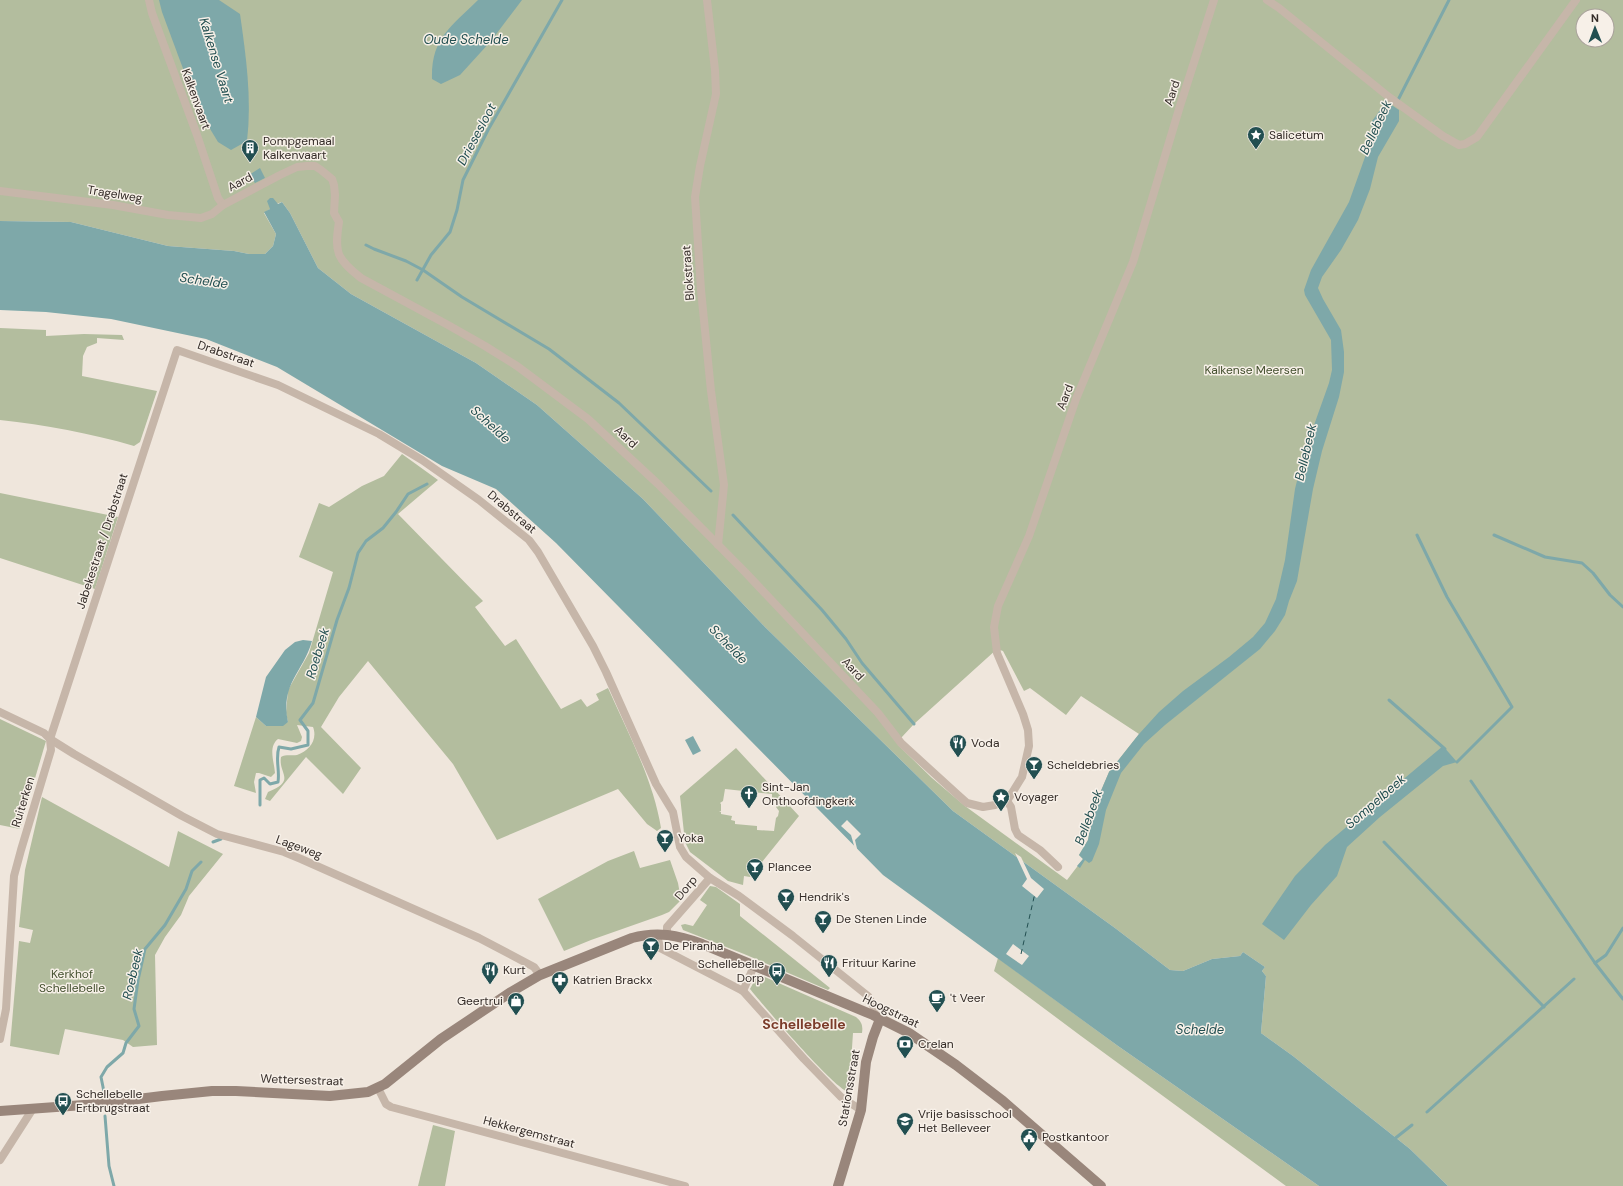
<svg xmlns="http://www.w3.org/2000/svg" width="1623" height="1186" font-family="'DM Sans',sans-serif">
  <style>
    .green { fill: #b3bd9e; fill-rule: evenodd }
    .water { fill: #7ea8a9 }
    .pier { fill: #efe6dc }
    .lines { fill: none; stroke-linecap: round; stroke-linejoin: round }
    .stream { stroke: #7ea8a9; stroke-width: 3 }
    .ferry { stroke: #224f51; stroke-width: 1; stroke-dasharray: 5 4; stroke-linecap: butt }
    .street { stroke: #c6b6a9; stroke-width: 8 }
    .secondary { stroke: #99867b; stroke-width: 10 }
    .labels { text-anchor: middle; stroke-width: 3; stroke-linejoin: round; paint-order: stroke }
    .street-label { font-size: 12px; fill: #342c28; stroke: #f7f0e8 }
    .poi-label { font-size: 12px; fill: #342c28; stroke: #f7f0e8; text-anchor: start }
    .park-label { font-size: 12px; fill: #44502f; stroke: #f7f0e8 }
    .water-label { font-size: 13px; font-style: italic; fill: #224f51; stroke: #f7f0e8 }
    .quarter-label { font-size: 14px; font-weight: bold; fill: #7b3c2a; stroke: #f7f0e8 }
  </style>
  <rect width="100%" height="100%" fill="#efe6dc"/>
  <g class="green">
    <path d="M0 0H1623V1186H1448L1410 1149 1293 1056 1261 1033 1266 976 1262 971 1265 967 1243 952 1240 956 1212 959 1183 971 1170 970 1115 928 953 811 765 627 643 499 537 405 476 363 351 294 318 268 290 213 282 202 270 206V209L264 213 276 234 273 246 265 254H249L234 251 168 246 71 222 0 221ZM1583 16H1607V40H1583ZM997 649 1003 651 1024 691 1030 688 1066 715 1081 696 1139 734 1109 772 1094 807 1088 840 1079 855 1083 859 1067 880 965 806 932 778 898 745 901 738 914 724Z"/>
    <path d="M0 328 46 330V336L84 334 122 335 124 340 97 338V343L87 347 83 356 82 376 157 391 140 442 134 446C90 433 45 425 0 420Z"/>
    <path d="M402 454 438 480 398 514 483 601 475 607 505 646 516 639 561 709 581 699 587 707 599 700 596 694 608 688C628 733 653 779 661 828L657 831 647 824 618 789 497 840 453 764 368 661 339 697 321 727 361 768 343 794 306 757 270 801 265 799 268 792C297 780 278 774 281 757 286 754 292 756 297 755 309 751 318 740 313 727L297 725 302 737 301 741 297 743 278 739C268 747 274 761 275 773L271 777 259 773H256L254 782 256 793 234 786 256 717 266 726 288 722 286 713 288 690 309 653 333 572 299 557 319 503 329 507 362 486 384 476Z"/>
    <polygon points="0,493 118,517 95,589 0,558"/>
    <polygon points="0,719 46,741 20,829 0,825"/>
    <path d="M736 748 799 816 750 877 744 876 743 885 728 881 690 852 685 842 680 796ZM725 789 772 794V799L776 800V807L779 811 778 816 776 818 774 831 757 830V826L735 824V821L731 820 732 816 721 814V812H719L721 811V804L720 803 723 801Z"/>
    <polygon points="42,797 169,867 178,831 223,854 189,896 181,915 165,937 155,955 157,1045 133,1047 123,1040 65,1029 59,1055 10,1046 19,941 30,943 33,930 19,927 25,870"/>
    <polygon points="634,851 640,868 670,860 678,883 681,900 669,912 662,915 591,940 564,951 538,899 608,861"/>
    <polygon points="710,886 716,887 740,904 740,916 830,988 828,990 744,954 683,930 681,925 685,924 693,926 707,905 700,900"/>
    <polygon points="998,958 1118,1046 1319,1186 1286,1186 1081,1036 994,971"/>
    <path d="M758 974 856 1017C862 1022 863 1026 862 1033H853L849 1092C836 1091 763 1005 750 989Z"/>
    <polygon points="433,1125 455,1131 445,1186 418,1186"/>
  </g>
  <g class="water">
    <path d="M159 0H219L240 14C246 56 252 99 247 141L231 150 218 142 198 109 162 12Z"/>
    <path d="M478 0H522L491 41 460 75 441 84 432 79C431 38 451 27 478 0Z"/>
    <polygon points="1390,104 1399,110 1399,121 1378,157 1370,189 1358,220 1341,250 1322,277 1318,288 1323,299 1341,330 1344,352 1344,372 1339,397 1322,451 1313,489 1297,581 1289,601 1285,615 1275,631 1260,649 1165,725 1144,744 1121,773 1106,810 1099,844 1092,861 1089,863 1085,860 1080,868 1077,866 1083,859 1079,855 1088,840 1094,807 1109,772 1139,734 1159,712 1183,691 1229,657 1253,637 1265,623 1276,599 1285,560 1295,489 1303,456 1329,383 1332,370 1331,340 1305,295 1304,290 1311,270 1349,202 1370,143 1372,121 1381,109"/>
    <polygon points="260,168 265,178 255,183 249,175"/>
    <polygon points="270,198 273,198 278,204 282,202 290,213 318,268 351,294 476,363 537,405 643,499 765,627 953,811 1115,928 1170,970 1183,971 1212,959 1240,956 1243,952 1265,967 1262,971 1266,976 1261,1033 1293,1056 1410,1149 1448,1186 1319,1186 1118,1046 883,875 556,543 496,489 442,466 277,367 206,339 111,319 46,312 0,310 0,221 71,222 168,246 234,251 249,254 265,254 273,246 276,234 264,212 270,209 267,201"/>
    <path d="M303 640 312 641C303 673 280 683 288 722L283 726H266L256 717 266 677 285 650 295 642Z"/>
    <polygon points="693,736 701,751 693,755 685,740"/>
    <polygon points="1443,746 1457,762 1443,766 1380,817 1347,847 1337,876 1311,905 1284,940 1262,924 1295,876 1325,845"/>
  </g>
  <g class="pier">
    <polygon points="847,820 861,834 855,840 858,853 855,849 851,835 841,826"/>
    <polygon points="1015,853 1021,857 1031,878 1044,889 1037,898 1022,886 1027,879"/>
    <polygon points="1013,944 1029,956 1022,965 1006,954"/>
  </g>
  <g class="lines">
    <g class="stream">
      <polyline points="1397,102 1449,0"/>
      <polyline points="366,245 374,249 406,261 423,270 462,297 549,349 619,403 711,491"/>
      <polyline points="417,280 431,255 450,232 457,210 463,180 488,130 562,0"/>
      <polyline points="733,515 822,610 846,639 862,663 914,724"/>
      <polyline points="1417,535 1447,597 1512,707 1457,762"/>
      <polyline points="1494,535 1545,557 1582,563 1593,573 1610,595 1623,607"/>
      <polyline points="1389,700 1445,749"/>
      <polyline points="1471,781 1595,963 1623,999"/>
      <path d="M260 805V780L264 778 270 784 278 782C280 770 275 759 279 747L291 749 308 745V731L300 720 313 703 337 620 349 588 358 553 366 541 383 528 396 512 408 494 427 484"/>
      <polyline points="213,842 221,839"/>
      <polyline points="1384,842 1544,1007"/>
      <polyline points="1595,963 1606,955 1623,928"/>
      <polyline points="104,1092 101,1077 107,1067 123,1053 126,1043 139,1026 134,1009 138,980 145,949 165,925 186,889 192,871 201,862"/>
      <polyline points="1427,1112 1574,979"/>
      <polyline points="105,1116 109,1166 114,1186"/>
      <polyline points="1393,1140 1412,1125"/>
    </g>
    <polyline class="ferry" points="1021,954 1035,893"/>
    <g class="street">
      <polyline points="149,0 152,13 197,135 218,198 223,205"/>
      <polyline points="707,0 715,70 716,94 700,166 695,197 701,290 711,391 724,485 718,545"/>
      <polyline points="1267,0 1279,8 1389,97 1443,136 1459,145 1465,144 1477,137 1576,0"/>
      <path d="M0 191 113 205 168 215 201 218 212 214 223 205 280 175 297 167 307 166H315L321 170 332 179 334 185 335 195 334 213 339 222C334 253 337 259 361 278L448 325 485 346 517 366 588 419 658 484 745 572 878 713 901 743 958 795 967 803 983 807 995 805 1007 801 1022 777 1029 746 1028 730 1023 714 997 653 994 627 998 606 1029 536 1076 399 1133 262 1180 106 1214 0"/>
      <polyline points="0,712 44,733 50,739 74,754 182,816 217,834 284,852 301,859 479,938 534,967 540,975"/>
      <polyline points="1007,801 1011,807 1015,829 1018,835 1040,850 1058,867"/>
      <polyline points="657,934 660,948 743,991 804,1059 841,1097 861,1110"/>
      <polyline points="667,934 667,927 710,878"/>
      <polyline points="743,991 754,966"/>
      <polyline points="0,1039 6,1009 14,876 21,850 51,750 50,739 177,350 278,385 379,434 422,460 479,500 529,540 538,552 593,646 606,672 656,784 673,812 680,847 686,857 710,878 739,896 793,936 868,996 875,1009 873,1015"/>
      <polyline points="378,1088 386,1104 391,1107 685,1186"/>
      <polyline points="0,1160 32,1110"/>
    </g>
    <g class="secondary">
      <path d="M0 1111 98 1104 162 1096 212 1091H236L330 1096 368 1092 385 1084 441 1039 511 992 540 975 632 938C657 931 678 935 702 944L873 1015 909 1033 956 1065 1003 1101 1101 1186"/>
      <polyline points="838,1186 861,1110 866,1062 873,1037 880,1019"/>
    </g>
  </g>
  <defs>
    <symbol id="sight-pin" viewBox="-11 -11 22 30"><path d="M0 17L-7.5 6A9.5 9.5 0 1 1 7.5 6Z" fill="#224f51" stroke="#f7f0e8"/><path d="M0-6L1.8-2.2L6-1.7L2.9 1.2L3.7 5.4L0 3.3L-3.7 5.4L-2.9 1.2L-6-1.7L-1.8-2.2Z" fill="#fff"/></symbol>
    <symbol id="building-pin" viewBox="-11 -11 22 30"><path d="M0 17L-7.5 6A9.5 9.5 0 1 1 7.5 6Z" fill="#224f51" stroke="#f7f0e8"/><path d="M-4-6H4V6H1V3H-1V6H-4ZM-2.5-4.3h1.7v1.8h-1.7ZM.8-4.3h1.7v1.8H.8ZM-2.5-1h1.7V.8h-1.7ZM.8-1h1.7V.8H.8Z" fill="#fff"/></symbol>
    <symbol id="restaurant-pin" viewBox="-11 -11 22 30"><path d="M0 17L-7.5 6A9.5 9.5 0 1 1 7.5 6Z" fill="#224f51" stroke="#f7f0e8"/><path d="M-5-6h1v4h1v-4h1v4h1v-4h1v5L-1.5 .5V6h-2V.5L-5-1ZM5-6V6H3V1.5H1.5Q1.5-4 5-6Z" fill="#fff"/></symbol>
    <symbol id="bar-pin" viewBox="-11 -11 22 30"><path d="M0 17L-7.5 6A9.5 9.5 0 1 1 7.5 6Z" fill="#224f51" stroke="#f7f0e8"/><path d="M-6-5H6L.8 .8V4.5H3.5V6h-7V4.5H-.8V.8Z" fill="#fff"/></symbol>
    <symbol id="church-pin" viewBox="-11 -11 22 30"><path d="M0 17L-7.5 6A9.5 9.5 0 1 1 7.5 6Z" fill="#224f51" stroke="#f7f0e8"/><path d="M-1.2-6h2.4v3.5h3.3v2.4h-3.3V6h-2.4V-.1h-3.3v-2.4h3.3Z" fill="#fff"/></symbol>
    <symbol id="bus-pin" viewBox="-11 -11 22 30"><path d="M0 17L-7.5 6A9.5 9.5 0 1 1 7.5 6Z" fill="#224f51" stroke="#f7f0e8"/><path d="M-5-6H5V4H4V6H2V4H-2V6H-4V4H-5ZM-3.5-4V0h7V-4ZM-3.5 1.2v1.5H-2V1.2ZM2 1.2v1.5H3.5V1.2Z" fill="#fff"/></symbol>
    <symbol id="pharmacy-pin" viewBox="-11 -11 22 30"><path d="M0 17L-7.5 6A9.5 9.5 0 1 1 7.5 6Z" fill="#224f51" stroke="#f7f0e8"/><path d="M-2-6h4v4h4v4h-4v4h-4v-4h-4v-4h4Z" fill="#fff"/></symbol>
    <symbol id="cafe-pin" viewBox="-11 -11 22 30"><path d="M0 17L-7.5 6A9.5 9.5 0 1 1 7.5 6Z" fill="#224f51" stroke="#f7f0e8"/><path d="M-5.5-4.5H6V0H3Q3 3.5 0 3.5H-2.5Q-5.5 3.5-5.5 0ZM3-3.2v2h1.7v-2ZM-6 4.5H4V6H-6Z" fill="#fff"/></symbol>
    <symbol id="shop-pin" viewBox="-11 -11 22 30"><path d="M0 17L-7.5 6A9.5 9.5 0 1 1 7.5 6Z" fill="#224f51" stroke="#f7f0e8"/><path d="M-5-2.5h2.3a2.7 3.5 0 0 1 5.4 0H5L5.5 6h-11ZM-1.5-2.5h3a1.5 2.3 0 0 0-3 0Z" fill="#fff"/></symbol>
    <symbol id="bank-pin" viewBox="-11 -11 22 30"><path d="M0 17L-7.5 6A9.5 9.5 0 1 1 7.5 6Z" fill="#224f51" stroke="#f7f0e8"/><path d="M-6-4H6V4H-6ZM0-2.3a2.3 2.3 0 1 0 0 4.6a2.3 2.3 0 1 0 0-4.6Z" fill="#fff"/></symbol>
    <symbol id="school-pin" viewBox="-11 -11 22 30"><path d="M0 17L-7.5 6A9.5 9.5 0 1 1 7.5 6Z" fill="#224f51" stroke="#f7f0e8"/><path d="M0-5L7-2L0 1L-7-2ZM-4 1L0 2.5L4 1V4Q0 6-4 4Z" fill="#fff"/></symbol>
    <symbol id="civic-pin" viewBox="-11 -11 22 30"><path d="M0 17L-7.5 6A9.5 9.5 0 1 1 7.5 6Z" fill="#224f51" stroke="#f7f0e8"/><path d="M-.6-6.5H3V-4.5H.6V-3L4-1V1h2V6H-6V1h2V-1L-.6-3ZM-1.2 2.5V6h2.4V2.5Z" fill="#fff"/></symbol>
  </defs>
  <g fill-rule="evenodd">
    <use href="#sight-pin" x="1246" y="125" width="20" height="27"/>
    <use href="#building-pin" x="240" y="138" width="20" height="27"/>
    <use href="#restaurant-pin" x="948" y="733" width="20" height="27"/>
    <use href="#bar-pin" x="1024" y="755" width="20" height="27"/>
    <use href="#church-pin" x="739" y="784" width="20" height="27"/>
    <use href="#sight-pin" x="991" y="787" width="20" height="27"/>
    <use href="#bar-pin" x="655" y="828" width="20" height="27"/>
    <use href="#bar-pin" x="745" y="857" width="20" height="27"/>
    <use href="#bar-pin" x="776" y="887" width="20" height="27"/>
    <use href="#bar-pin" x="813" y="909" width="20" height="27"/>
    <use href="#bar-pin" x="641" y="936" width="20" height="27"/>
    <use href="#restaurant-pin" x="819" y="953" width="20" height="27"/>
    <use href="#restaurant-pin" x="480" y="960" width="20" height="27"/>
    <use href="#bus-pin" x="767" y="961" width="20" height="27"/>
    <use href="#pharmacy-pin" x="550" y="970" width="20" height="27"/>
    <use href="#cafe-pin" x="927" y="988" width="20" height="27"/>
    <use href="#shop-pin" x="506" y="991" width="20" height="27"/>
    <use href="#bank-pin" x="895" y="1034" width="20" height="27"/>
    <use href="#bus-pin" x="53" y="1091" width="20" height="27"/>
    <use href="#school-pin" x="895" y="1111" width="20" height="27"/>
    <use href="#civic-pin" x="1019" y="1127" width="20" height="27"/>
  </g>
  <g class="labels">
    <g class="street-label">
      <text transform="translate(1172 93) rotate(-72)" y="4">Aard</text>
      <text transform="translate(196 99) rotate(70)" y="4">Kalkenvaart</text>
      <text transform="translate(240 182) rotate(-28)" y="4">Aard</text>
      <text transform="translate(115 194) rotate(9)" y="4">Tragelweg</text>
      <text transform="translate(688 273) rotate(-94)" y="4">Blokstraat</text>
      <text transform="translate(226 354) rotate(19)" y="4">Drabstraat</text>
      <text transform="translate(1065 397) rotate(-69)" y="4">Aard</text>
      <text transform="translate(626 437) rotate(43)" y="4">Aard</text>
      <text transform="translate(512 512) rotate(40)" y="4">Drabstraat</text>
      <text transform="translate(102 541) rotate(-72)" y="4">Jabekestraat / Drabstraat</text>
      <text transform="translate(853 669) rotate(47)" y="4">Aard</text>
      <text transform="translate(23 802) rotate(-73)" y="4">Ruiterken</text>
      <text transform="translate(299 847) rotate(20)" y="4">Lageweg</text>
      <text transform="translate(686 888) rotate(-50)" y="4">Dorp</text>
      <text transform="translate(891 1011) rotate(26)" y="4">Hoogstraat</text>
      <text transform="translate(302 1080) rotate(2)" y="4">Wettersestraat</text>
      <text transform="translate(849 1088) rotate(-80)" y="4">Stationsstraat</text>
      <text transform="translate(529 1132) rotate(15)" y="4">Hekkergemstraat</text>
    </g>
    <g class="poi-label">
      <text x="1269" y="139">Salicetum</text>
      <text x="263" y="145">Pompgemaal<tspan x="263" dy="14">Kalkenvaart</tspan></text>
      <text x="971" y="747">Voda</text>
      <text x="1047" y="769">Scheldebries</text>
      <text x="762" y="791">Sint-Jan<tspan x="762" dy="14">Onthoofdingkerk</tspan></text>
      <text x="1014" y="801">Voyager</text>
      <text x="678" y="842">Yoka</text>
      <text x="768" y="871">Plancee</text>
      <text x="799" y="901">Hendrik's</text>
      <text x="836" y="923">De Stenen Linde</text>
      <text x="664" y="950">De Piranha</text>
      <text x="842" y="967">Frituur Karine</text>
      <text x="764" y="968" text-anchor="end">Schellebelle<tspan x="764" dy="14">Dorp</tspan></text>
      <text x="503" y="974">Kurt</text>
      <text x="573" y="984">Katrien Brackx</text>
      <text x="950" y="1002">'t Veer</text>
      <text x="503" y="1005" text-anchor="end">Geertrui</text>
      <text x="918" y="1048">Crelan</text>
      <text x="76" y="1098">Schellebelle<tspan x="76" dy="14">Ertbrugstraat</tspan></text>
      <text x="918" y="1118">Vrije basisschool<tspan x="918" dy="14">Het Belleveer</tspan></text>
      <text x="1042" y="1141">Postkantoor</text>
    </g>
    <g class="park-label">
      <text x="1254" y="374">Kalkense Meersen</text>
      <text x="72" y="978">Kerkhof<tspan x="72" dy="14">Schellebelle</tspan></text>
    </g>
    <g class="water-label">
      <text x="466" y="44">Oude Schelde</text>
      <text transform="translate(217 60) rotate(73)" y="5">Kalkense Vaart</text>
      <text transform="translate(1375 127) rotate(-65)" y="5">Bellebeek</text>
      <text transform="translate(476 134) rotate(-62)" y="5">Driesesloot</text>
      <text transform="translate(204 280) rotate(8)" y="5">Schelde</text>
      <text transform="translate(491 424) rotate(42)" y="5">Schelde</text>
      <text transform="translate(1305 452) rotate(-77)" y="5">Bellebeek</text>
      <text transform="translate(729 644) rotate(46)" y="5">Schelde</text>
      <text transform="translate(317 653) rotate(-73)" y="5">Roebeek</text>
      <text transform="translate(1375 801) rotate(-41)" y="5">Sompelbeek</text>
      <text transform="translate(1088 817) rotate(-70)" y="5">Bellebeek</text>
      <text transform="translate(132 974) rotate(-77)" y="5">Roebeek</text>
      <text x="1200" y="1034">Schelde</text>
    </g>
    <g class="quarter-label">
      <text x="804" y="1029">Schellebelle</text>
    </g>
  </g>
  <g transform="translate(1595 28) rotate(359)"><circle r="19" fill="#f7f0e8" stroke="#a9a29b"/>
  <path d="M0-3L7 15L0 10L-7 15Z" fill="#224f51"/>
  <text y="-6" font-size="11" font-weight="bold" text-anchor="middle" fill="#342c28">N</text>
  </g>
</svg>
